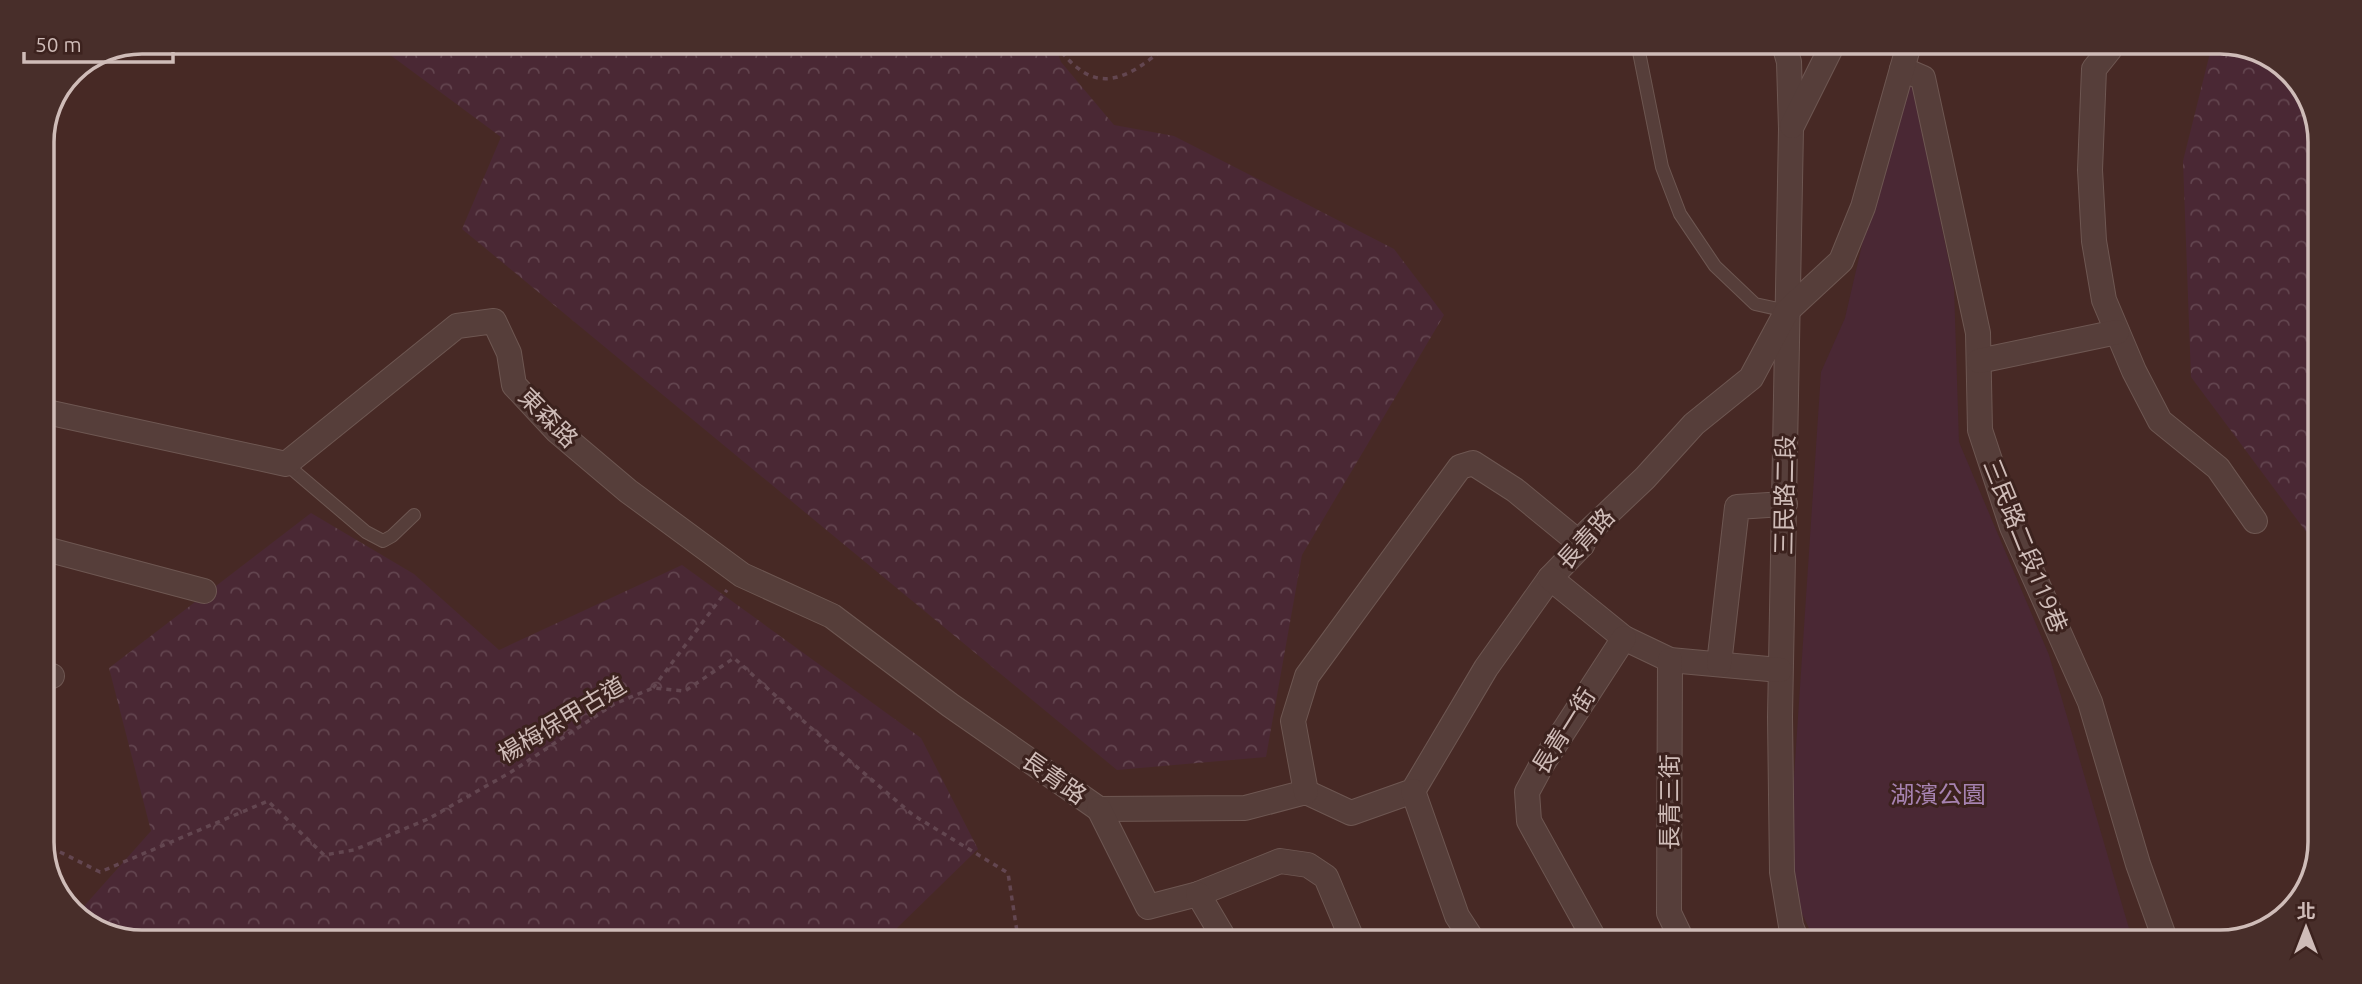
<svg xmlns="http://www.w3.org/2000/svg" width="2362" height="984" font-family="Ubuntu,'Noto Sans TC',sans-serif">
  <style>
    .forest { fill: url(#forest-crowns) }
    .green { fill: #4a2834 }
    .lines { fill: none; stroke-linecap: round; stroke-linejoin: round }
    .service-casing { stroke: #6e5752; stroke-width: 14 }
    .minor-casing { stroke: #6e5752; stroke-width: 26 }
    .path { stroke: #634650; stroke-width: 3.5; stroke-dasharray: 5 5; stroke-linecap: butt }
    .service { stroke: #563e3a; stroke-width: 12 }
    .minor { stroke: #563e3a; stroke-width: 24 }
    .labels { text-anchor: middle; stroke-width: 6; stroke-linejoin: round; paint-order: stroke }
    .street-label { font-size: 24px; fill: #cfbcb8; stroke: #3c221e }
    .park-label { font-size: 24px; fill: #a783b1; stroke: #3c221e }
    .rim { fill: none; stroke: #cfbcb8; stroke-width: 3.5 }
  </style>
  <defs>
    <pattern id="forest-crowns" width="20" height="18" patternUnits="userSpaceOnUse" patternTransform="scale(1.75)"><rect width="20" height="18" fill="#4a2834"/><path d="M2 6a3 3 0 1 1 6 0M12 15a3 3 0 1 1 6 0" fill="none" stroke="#63454f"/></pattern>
  </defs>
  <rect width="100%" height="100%" fill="#472925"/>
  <g class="forest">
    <polygon points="374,43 1055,45 1061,62 1114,125 1174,136 1394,249 1444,315 1302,555 1266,757 1117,770 462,229 501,137"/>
    <polygon points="2211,49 2258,49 2300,81 2320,135 2316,545 2191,377 2183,161"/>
    <polygon points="311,513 414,574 499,650 682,565 921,738 978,849 897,928 901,937 104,935 77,914 151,831 109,668"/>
  </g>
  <polygon class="green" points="1912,80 1954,287 1959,442 2049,655 2133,942 1815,941 1787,882 1821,372 1845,318 1874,193"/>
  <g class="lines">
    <defs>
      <g id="service">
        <polyline points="1638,47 1662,167 1680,214 1715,266 1755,304 1787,311"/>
        <polyline points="286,464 366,532 383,541 392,536 414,515"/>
      </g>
      <g id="minor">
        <polyline points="1785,48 1789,62 1791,129 1780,717 1782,872 1791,926 1797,941"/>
        <polyline points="2110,49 2094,69 2090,170 2094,241 2104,300 2134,371 2160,421 2218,468 2255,521"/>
        <polyline points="1902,69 1923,78 1978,333 1980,430 2012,527 2090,702 2138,864 2166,942"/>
        <polyline points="1792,126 1831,48"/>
        <polyline points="1979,361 2117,332"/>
        <polyline points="42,411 286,464 457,326 494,321 509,353 514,385 557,431 628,491 742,575 832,616 950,705 1099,809 1245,808 1306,792 1351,813 1413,791 1486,668 1550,578 1582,545 1588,532 1645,478 1694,424 1751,378 1787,311 1841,261 1863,207 1908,48"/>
        <polyline points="42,548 204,591"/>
        <polyline points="1550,578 1624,638 1670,660 1780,670"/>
        <polyline points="1670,660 1669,913 1682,940"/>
        <polyline points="1719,664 1737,507 1785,504"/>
        <polyline points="42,674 52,676"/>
        <polyline points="1413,791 1457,916 1472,939"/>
        <polyline points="1306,792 1293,721 1307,676 1460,467 1473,463 1515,490 1582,545"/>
        <polyline points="1099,809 1148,907 1198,894 1280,861 1308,865 1326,877 1352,939"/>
        <polyline points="1198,894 1224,938"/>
        <polyline points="1595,940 1529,821 1527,792 1541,766 1624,638"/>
      </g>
    </defs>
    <use href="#service" class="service-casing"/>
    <use href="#minor" class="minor-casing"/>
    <g class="path">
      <path d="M1055 45C1063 53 1070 63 1079 69 1111 94 1143 65 1167 46"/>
      <polyline points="653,688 727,590"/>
      <polyline points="42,843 100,872 268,801 324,855 354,850 428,819 511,772 614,704 653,688 685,691 734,658 810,727 913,815 1008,873 1018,938"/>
    </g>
    <use href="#service" class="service"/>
    <use href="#minor" class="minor"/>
  </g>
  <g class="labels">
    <g class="street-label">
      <text transform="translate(548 418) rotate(45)" y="8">東森路</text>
      <text transform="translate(1785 495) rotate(-89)" y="8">三民路二段</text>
      <text transform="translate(1586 539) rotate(-48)" y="8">長青路</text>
      <text transform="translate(2025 546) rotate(68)" y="8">三民路二段119巷</text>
      <text transform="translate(562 720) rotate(-31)" y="8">楊梅保甲古道</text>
      <text transform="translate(1564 731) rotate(-58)" y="8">長青一街</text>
      <text transform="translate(1054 778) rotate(35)" y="8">長青路</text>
      <text transform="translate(1670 802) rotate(-90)" y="8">長青三街</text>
    </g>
    <g class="park-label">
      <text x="1938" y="803">湖濱公園</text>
    </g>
  </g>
  <path d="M0 0H2362V984H0ZM142 54H2220A88 88 0 0 1 2308 142V842A88 88 0 0 1 2220 930H142A88 88 0 0 1 54 842V142A88 88 0 0 1 142 54Z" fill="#482e2a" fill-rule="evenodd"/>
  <path class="rim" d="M142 54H2220A88 88 0 0 1 2308 142V842A88 88 0 0 1 2220 930H142A88 88 0 0 1 54 842V142A88 88 0 0 1 142 54Z"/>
  <g transform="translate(2306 928)" stroke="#3c221e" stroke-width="5" paint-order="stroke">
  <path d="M0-5L12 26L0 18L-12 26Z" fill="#cfbcb8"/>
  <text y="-10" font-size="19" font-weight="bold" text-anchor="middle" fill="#cfbcb8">北</text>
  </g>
  <path d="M24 52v10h149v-10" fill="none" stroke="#cfbcb8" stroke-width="3.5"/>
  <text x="35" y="52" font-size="21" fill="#cfbcb8" stroke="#3c221e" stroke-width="5" paint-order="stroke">50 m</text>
</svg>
